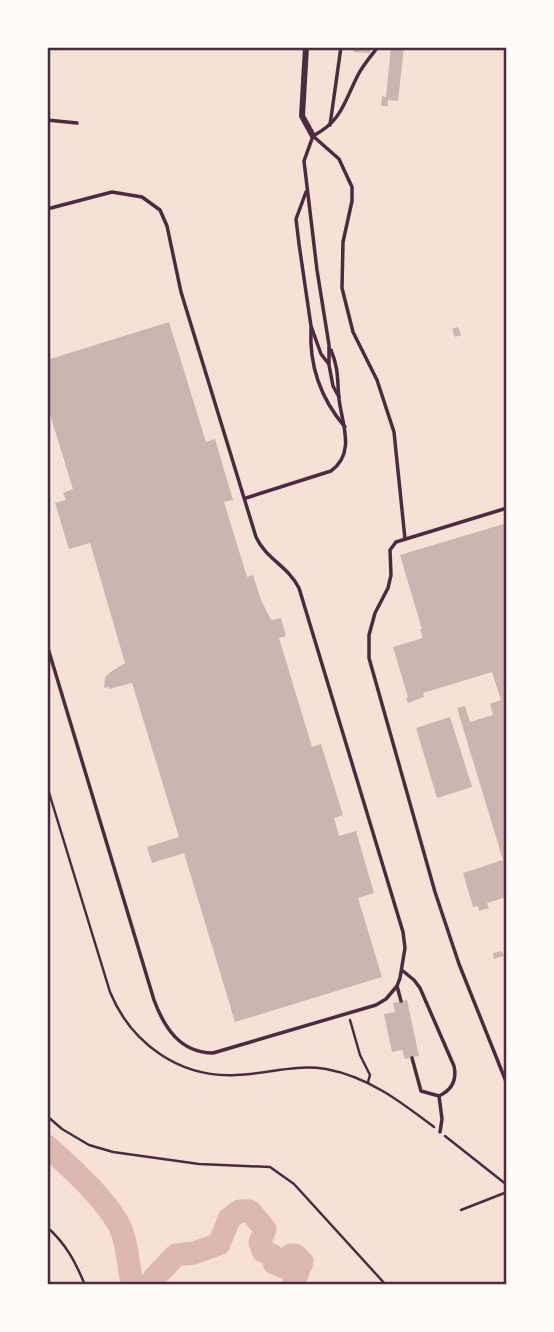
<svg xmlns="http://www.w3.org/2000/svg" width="554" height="1332" font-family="'Titillium Web',sans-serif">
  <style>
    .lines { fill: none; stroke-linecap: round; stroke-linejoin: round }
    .river { stroke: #dcb8b0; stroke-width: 23 }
    .building { fill: #ccb4b1 }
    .path { stroke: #4a2c40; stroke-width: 2.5 }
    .service { stroke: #4a2c40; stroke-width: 3.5 }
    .minor { stroke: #4a2c40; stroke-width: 6 }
    .neatline { fill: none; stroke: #4a2c40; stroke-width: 2.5 }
  </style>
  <rect width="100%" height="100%" fill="#f7e1d7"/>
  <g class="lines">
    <g class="river">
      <path d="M47 1146C70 1167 106 1199 120 1227 129 1246 127 1266 133 1285"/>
      <polyline points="151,1285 154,1278 176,1255 194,1253 219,1244 229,1219 239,1211 250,1211 265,1229 260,1243 263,1251 272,1255 274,1263 284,1267 291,1255 295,1255 302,1262 293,1285"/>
    </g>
  </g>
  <g class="building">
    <polygon points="354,47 370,47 370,53 353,52"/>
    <polygon points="391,47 404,47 398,101 388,100 388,106 381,106 382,96 386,97"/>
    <polygon points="169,322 206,442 215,439 233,500 224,502 247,577 253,575 261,600 270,618 272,620 281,618 286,636 279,638 312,747 321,744 343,815 334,818 339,836 356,831 374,893 358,898 382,977 235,1022 184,853 152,863 147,847 179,837 132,683 109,689 108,687 104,688 105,678 109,673 125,663 90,543 69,549 55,503 66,500 63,493 73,489 47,405 47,360"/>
    <polygon points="458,327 461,335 455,337 452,329"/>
    <polygon points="507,523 507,897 487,903 489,908 479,911 478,906 473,907 463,873 503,860 457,708 465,706 470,722 493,715 490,704 501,700 492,672 423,693 424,697 408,703 406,698 408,697 393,647 423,638 420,629 422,629 400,555"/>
    <polygon points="450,717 472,787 437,798 416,728"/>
    <polygon points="502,951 504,956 494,959 493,953"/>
    <polygon points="407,1000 419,1056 405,1059 402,1050 392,1052 384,1014 395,1012 393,1003"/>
  </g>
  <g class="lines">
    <g class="path">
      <path d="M47 786 110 992C131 1043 179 1078 236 1075 268 1074 293 1064 326 1069 369 1077 401 1102 434 1127"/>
      <polyline points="350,1020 360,1055 370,1075 368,1082"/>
      <polyline points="47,1116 62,1129 89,1145 113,1152 199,1164 270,1167 294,1184 386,1285"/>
      <polyline points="445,1136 507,1185"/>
      <polyline points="461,1210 507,1192"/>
      <path d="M47 1227C66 1244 75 1261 85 1285"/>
    </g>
    <g class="service">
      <polyline points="47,120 77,123"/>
      <polyline points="330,125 341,47"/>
      <polyline points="313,136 339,159 352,187 352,201 343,242 342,288 353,332 377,380 394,432 405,539"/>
      <polyline points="306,192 296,219 299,244 311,326 321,354 328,363"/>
      <path d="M47 209 112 192 142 197 160 210 167 226 181 292 256 537C266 559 288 566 299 588L403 932 405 948 400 978 397 986 386 999 376 1005 213 1053C180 1053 164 1027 154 1000L47 645"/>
      <path d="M311 328C309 365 321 399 345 427"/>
      <path d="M339 397 333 386 329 365V345L317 270 304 161 313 136C342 121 344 102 358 75 363 65 371 56 378 47"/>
      <path d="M246 498 331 471C356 453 342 424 339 399 337 378 339 370 331 350"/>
      <polyline points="507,508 396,542 390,550 391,575 388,588 375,613 369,635 369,658 435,892 459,964 507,1084"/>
      <path d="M403 971 414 980 420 988 454 1066C457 1080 452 1090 439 1096L421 1091 412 1058"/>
      <polyline points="397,986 401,1001"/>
      <polyline points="439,1096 442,1119 440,1132"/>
    </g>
    <polyline class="minor" points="306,47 302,116 313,136"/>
  </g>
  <rect width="554" height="1332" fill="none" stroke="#fffaf5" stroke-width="98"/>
  <rect x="49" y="49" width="456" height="1234" class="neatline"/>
</svg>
